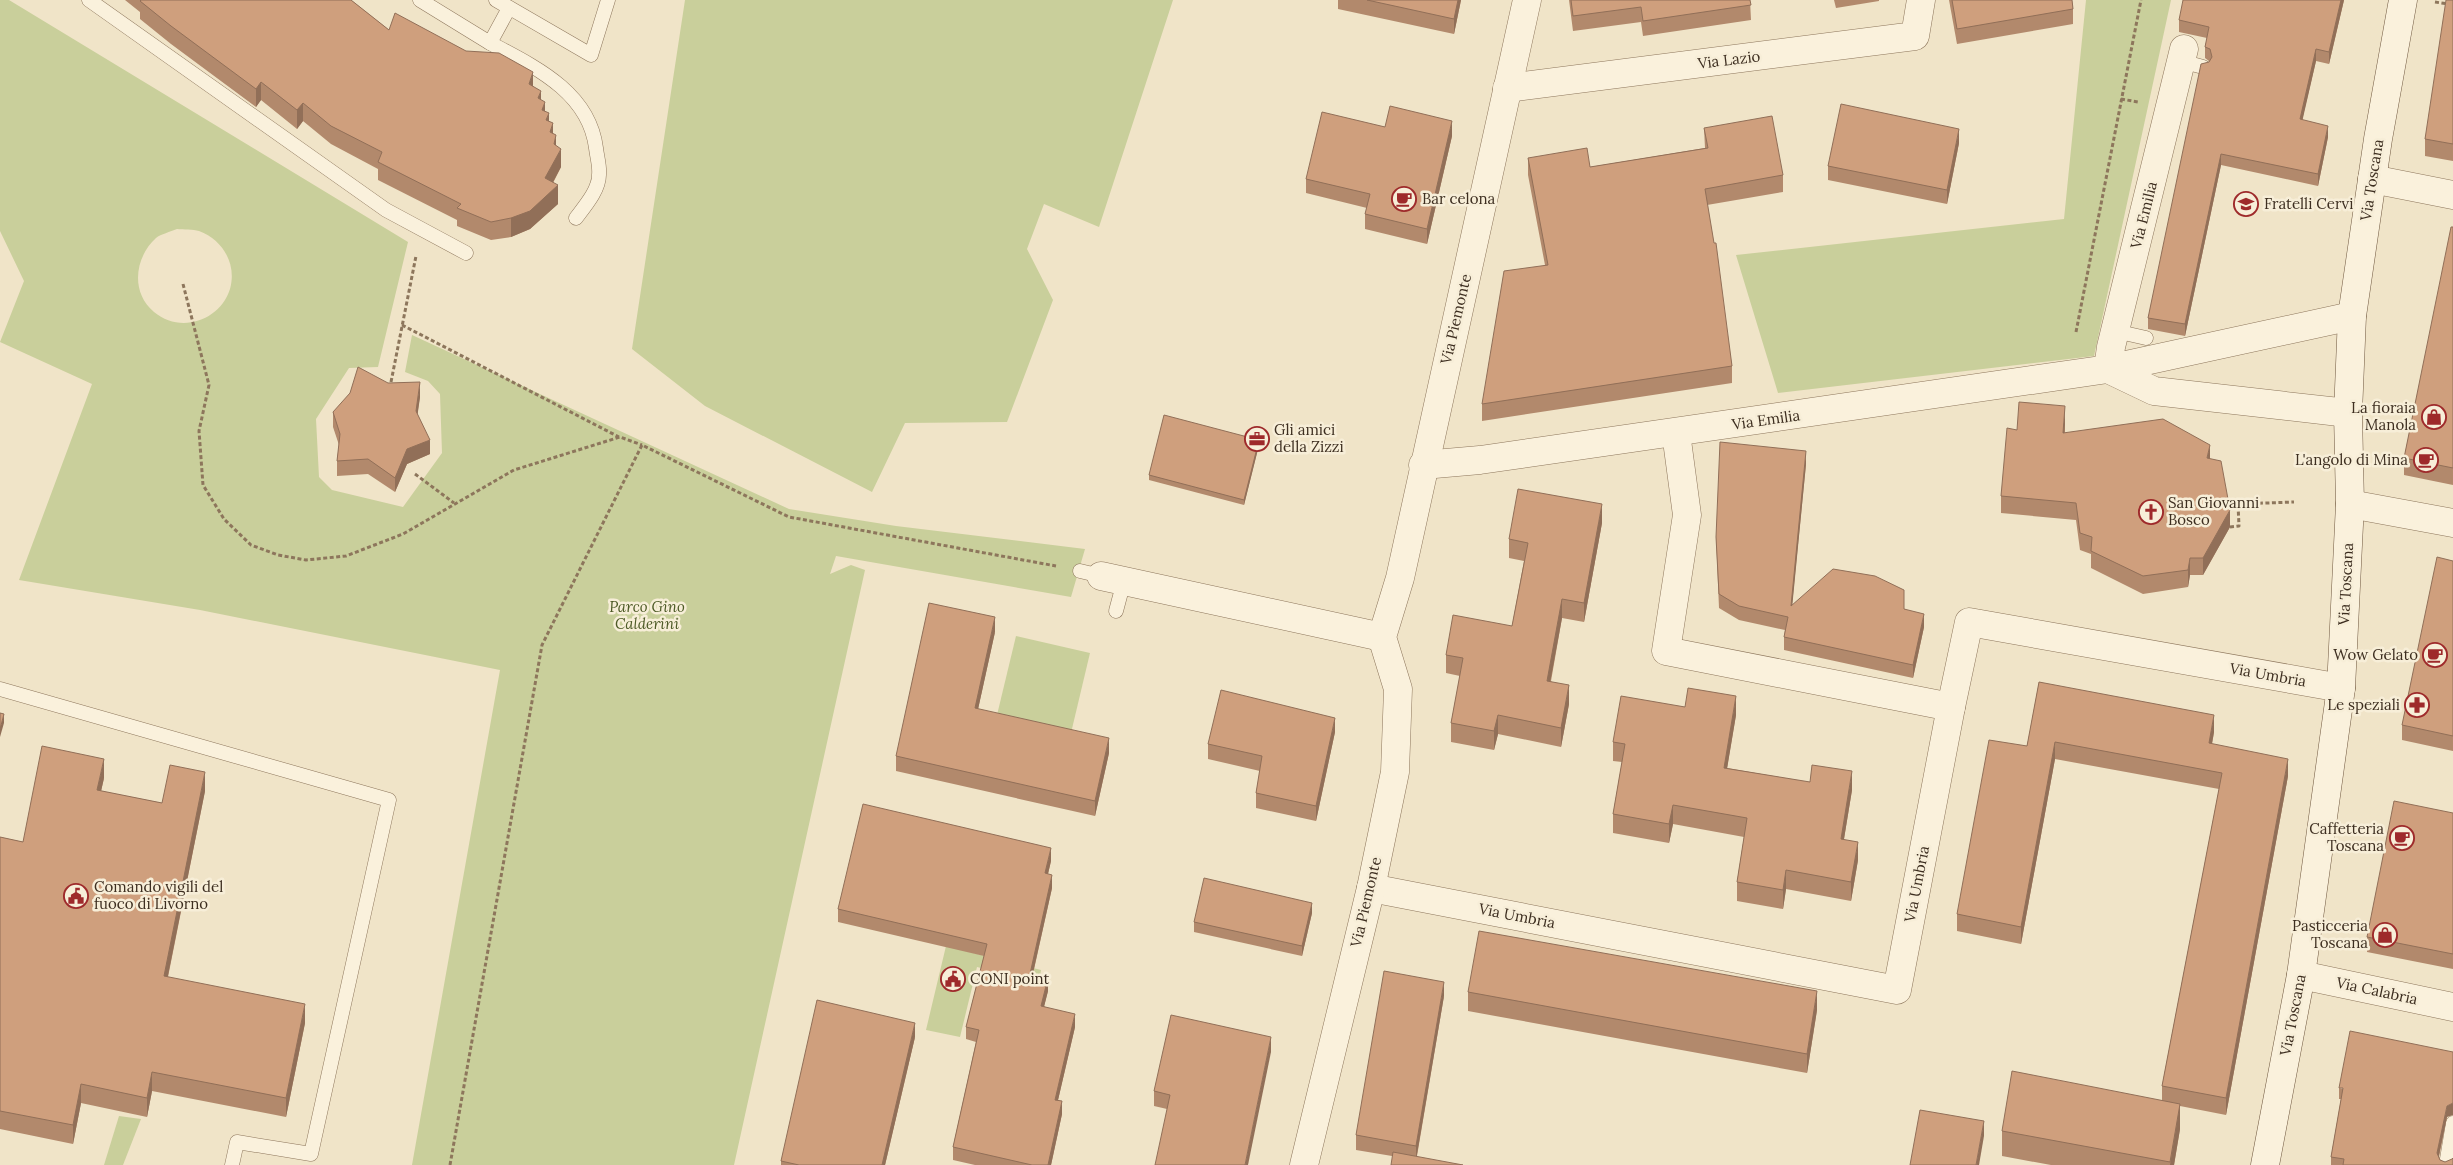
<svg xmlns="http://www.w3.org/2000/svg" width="2453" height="1165" font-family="Lora,serif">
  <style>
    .green { fill: #c9cf9b; fill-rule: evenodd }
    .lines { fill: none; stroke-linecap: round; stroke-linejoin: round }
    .lane-casing { stroke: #8d765c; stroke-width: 15 }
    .street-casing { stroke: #8d765c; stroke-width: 29 }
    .secondary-casing { stroke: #6f573f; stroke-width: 29 }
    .path { stroke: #8d765c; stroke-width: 3; stroke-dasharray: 4 2.5; stroke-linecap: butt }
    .lane { stroke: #faf1dc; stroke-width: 14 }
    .street { stroke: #faf1dc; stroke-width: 28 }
    .secondary { stroke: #faf1dc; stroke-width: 28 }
    .wall { fill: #b2896c }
    .shaded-wall { fill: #916f58 }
    .building { fill: #cf9f7d; stroke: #916f58 }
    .labels { text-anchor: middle; stroke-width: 5; stroke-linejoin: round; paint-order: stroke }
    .street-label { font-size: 15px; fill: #3d2e20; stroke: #f7eed8 }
    .poi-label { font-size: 15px; fill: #3d2e20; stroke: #f7eed8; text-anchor: start }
    .park-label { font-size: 15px; font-style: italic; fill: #4d5a26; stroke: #f7eed8 }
  </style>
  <rect width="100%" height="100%" fill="#f0e4c8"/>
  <g class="green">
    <path d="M0 0H9L408 242 378 367 349 368 316 419 319 477 332 490 403 507 442 453 440 394 428 381 405 372 412 335 789 509 896 526 1085 549 1071 597 836 556 830 574 851 565 865 570 734 1165H412L500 670 200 610 19 580 92 384 0 342 24 281 0 231ZM177 229C184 230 193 229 199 231 223 240 237 264 230 289 220 321 180 334 154 312 130 292 135 257 156 238 161 234 170 232 177 229Z"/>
    <polygon points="685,0 1173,0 1099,227 1044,204 1027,249 1053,300 1007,422 905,423 872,492 705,406 632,349"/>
    <polygon points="2086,0 2171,0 2094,356 1778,393 1736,255 2064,219"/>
    <polygon points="1016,636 1090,653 1071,733 997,715"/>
    <polygon points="946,946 1041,970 1039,983 977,967 960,1037 926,1030"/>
    <polygon points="119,1116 141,1119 123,1165 104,1165"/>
  </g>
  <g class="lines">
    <defs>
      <g id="lane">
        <polyline points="89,0 386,210 466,253"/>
        <polyline points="420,0 490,43 509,8"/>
        <polyline points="496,0 591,55 608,0"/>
        <path d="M490 43C535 67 589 92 596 148 597 157 600 166 599 175 599 190 585 206 576 218"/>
        <polyline points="2181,61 2203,67"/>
        <polyline points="2115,331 2146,338"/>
        <polyline points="1080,571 1101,576"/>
        <polyline points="1116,611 1124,581"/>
        <polyline points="0,689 389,800 311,1154 237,1142 232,1165"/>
        <polyline points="2446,1165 2453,1123"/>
      </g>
      <g id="street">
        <polyline points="2184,49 2111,347 2108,369 2352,316"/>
        <polyline points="1507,88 1915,36 1921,0"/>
        <polyline points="2372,179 2453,195"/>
        <polyline points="1676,433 1687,515 1666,651 1951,707"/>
        <polyline points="1423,465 1480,460 2108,369 2154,391 2348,413"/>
        <polyline points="2350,504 2453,523"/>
        <polyline points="1101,576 1382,637"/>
        <polyline points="1371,888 1897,990 1951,707 1969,622 2341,688"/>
        <polyline points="2301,975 2453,1007"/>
        <polyline points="1304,1165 1371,888 1395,772 1398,689 1382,637 1400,578 1527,0"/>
      </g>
      <polyline id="secondary" points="2265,1165 2301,975 2341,688 2350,504 2348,413 2352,316 2378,139 2403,0"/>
    </defs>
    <use href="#lane" class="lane-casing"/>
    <use href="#street" class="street-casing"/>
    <use href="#secondary" class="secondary-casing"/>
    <g class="path">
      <polyline points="2435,2 2448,4"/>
      <polyline points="2121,99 2138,102"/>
      <polyline points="183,284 209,385 199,431 203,485 224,519 251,545 278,555 306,560 346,556 403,534 514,470 620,437 642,445"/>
      <polyline points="402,325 619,437"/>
      <polyline points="2076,332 2141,0"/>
      <polyline points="391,382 416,256"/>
      <polyline points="415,474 454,503"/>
      <polyline points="2230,527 2239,526 2238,504 2294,502"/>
      <polyline points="450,1165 542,645 642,445 789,517 1056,566"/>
    </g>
    <use href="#lane" class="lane"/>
    <use href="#street" class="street"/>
    <use href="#secondary" class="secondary"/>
  </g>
  <g class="wall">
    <polygon points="125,0 351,0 389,30 533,86 541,100 553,133 561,167 553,183 558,204 530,229 511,237 491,240 457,226 457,220 378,180 378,169 331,144 303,121 297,129 261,100 256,107 171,44 140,19 140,12"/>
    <polygon points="1338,0 1461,0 1454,34 1338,9"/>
    <polygon points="1569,0 1750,0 1751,20 1643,36 1641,22 1573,31"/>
    <polygon points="1834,0 1879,0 1879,1 1836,8"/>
    <polygon points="1949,0 2072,0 2073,9 2073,24 1957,44"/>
    <polygon points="2344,0 2329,64 2316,61 2302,120 2328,137 2318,186 2221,165 2185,336 2148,329 2148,318 2209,61 2205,58 2205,47 2207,38 2179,32 2179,20"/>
    <polygon points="2453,0 2453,161 2425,156 2425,139"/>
    <polygon points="1385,127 1452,136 1427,244 1365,229 1365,214 1367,208 1306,193 1306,179"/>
    <polygon points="1704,128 1783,175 1783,192 1707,205 1732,366 1732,383 1482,421 1482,404 1545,265 1528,175 1528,158 1590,167 1705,148"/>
    <polygon points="1959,143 1947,204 1828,180 1828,166"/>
    <polygon points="2453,227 2453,485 2404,475 2404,458"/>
    <polygon points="388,383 420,397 417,415 430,454 407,464 395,492 368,474 337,476 337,461 339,445 333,427 333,412"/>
    <polygon points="2065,423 2065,433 2210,459 2230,527 2203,575 2190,575 2188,587 2143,594 2091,568 2091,554 2080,550 2076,520 2001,513 2001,496 2017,430"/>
    <polygon points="1259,445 1244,505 1149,480 1149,475"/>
    <polygon points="1806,464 1792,605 1904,609 1924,627 1913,678 1784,650 1784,637 1785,630 1739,620 1719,608 1716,537"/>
    <polygon points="1602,523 1584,622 1562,618 1551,681 1569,704 1561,747 1498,734 1494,750 1451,742 1451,723 1460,676 1446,673 1446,655 1512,626 1524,561 1509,558 1509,539"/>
    <polygon points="2453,561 2453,751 2402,740 2402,725"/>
    <polygon points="995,632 978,709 1109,753 1095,816 896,771 896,756"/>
    <polygon points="2039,682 2214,732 2212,744 2288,776 2226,1115 2180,1106 2180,1129 2174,1165 2051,1165 2002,1156 2002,1131 2162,1100 2162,1086 2219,789 2055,759 2021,944 1957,931 1957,914 2027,746"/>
    <polygon points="1685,707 1736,715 1727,768 1852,790 1844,839 1858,860 1851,901 1786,889 1783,909 1737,901 1737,882 1744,837 1673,824 1669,843 1613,833 1613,814 1622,762 1613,761 1613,742"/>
    <polygon points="1335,732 1316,821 1256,808 1256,793 1260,771 1208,759 1208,744"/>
    <polygon points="104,778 101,791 162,803 205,791 168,977 305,1023 286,1117 152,1091 147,1117 81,1103 73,1144 0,1129 0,837 23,842"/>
    <polygon points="2453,813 2453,969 2367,952 2367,937"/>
    <polygon points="1051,861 1048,874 1052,888 1033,974 1048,991 1044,1006 1075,1027 1058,1100 1062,1114 1051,1165 975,1165 953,1160 953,1147 976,1042 966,1039 966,1027 984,956 838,922 838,909"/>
    <polygon points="1312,913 1302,956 1194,932 1194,922"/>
    <polygon points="1468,992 1817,1010 1807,1073 1468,1011"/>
    <polygon points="1444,996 1417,1156 1392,1156 1356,1150 1356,1135"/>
    <polygon points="915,1037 885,1165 781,1165 781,1161"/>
    <polygon points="1271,1052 1167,1109 1154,1106 1154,1091"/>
    <polygon points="2339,1088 2447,1117 2439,1157 2440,1160 2453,1165 2331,1165 2331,1157 2341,1099 2339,1099"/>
  </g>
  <g class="shaded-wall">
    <polygon points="1458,0 1461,0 1454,34 1454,19"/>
    <polygon points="2341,0 2344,0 2329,64 2329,52"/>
    <polygon points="2316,49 2316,61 2300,131 2300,119"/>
    <polygon points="533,72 533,90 529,84"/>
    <polygon points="261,82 261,100 256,107 256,89"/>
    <polygon points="541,91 541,109 538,98"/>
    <polygon points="545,102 545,120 542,110"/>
    <polygon points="303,103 303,121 297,129 297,110"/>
    <polygon points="549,113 549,131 546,120"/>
    <polygon points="1452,121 1452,136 1427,244 1427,229"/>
    <polygon points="553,123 553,142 550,132"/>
    <polygon points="2328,126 2328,137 2318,186 2318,174"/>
    <polygon points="1959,129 1959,143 1947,204 1947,190"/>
    <polygon points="556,135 556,153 554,144"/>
    <polygon points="561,149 561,167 545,197 558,185 558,204 530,229 511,237 511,218 545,178"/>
    <polygon points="2221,154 2221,165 2185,336 2185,324"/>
    <polygon points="420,382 420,397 416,426 416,411"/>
    <polygon points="2065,406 2065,423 2063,450 2063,433"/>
    <polygon points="430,440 430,454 407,464 395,492 395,478 407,449"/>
    <polygon points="1259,440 1259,445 1244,505 1244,500"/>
    <polygon points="2210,445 2210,462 2207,458"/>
    <polygon points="1806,451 1806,464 1791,619 1791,606"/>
    <polygon points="1602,504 1602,523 1584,622 1584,603"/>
    <polygon points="2230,510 2230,527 2203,575 2203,558"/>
    <polygon points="2190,558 2190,575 2188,587 2188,570"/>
    <polygon points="1562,599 1562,618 1547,699 1547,681"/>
    <polygon points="1924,614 1924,627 1913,678 1913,665"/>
    <polygon points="995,617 995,632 975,723 975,708"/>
    <polygon points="1569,685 1569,704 1561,747 1561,728"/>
    <polygon points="1736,696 1736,715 1724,787 1724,768"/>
    <polygon points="4,714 4,723 0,737 0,729"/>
    <polygon points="1498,715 1498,734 1494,750 1494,731"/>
    <polygon points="2214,715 2214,732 2209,760 2209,743"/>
    <polygon points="1335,718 1335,732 1316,821 1316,806"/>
    <polygon points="1109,738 1109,753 1095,816 1095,801"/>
    <polygon points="2055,742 2055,759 2021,944 2021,927"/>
    <polygon points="104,759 104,778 97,809 97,790"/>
    <polygon points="2288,759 2288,776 2226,1115 2226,1098"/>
    <polygon points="1852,771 1852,790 1841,857 1841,839"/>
    <polygon points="205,772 205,791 164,995 164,976"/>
    <polygon points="1673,805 1673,824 1669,843 1669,824"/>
    <polygon points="1858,842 1858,860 1851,901 1851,882"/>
    <polygon points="1051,848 1051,861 1045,886 1045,873"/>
    <polygon points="1786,870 1786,889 1783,909 1783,890"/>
    <polygon points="1052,875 1052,888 1030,986 1030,974"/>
    <polygon points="1312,903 1312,913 1302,956 1302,946"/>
    <polygon points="1048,978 1048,991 1041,1019 1041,1006"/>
    <polygon points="1444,982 1444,996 1416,1160 1416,1146"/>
    <polygon points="1817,991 1817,1010 1807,1073 1807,1054"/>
    <polygon points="305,1004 305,1023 286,1117 286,1098"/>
    <polygon points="1075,1014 1075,1027 1055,1113 1055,1100"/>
    <polygon points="915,1023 915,1037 885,1165 882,1165"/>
    <polygon points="1271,1037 1271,1052 1248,1165 1245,1165"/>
    <polygon points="152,1072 152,1091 147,1117 147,1098"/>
    <polygon points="81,1084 81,1103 73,1144 73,1125"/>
    <polygon points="1062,1101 1062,1114 1051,1165 1048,1165"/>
    <polygon points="2453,1103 2453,1115 2447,1117 2437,1164 2437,1153 2447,1106"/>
    <polygon points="2180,1104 2180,1129 2174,1165 2170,1165"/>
    <polygon points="1984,1121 1984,1136 1979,1165 1976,1165"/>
  </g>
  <g class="building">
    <polygon points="141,0 351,0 389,30 395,13 466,51 499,53 533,72 529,84 541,91 538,98 545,102 542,110 549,113 546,120 553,123 550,132 556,135 554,144 561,149 545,178 558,185 530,211 511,218 491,222 457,208 461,204 378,162 382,152 331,126 303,103 297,110 261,82 256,89 171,26 140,1"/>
    <polygon points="1367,0 1458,0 1454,19"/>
    <polygon points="1571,0 1750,0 1751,5 1643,21 1641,7 1573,16"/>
    <polygon points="1952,0 2072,0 2073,9 1957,29"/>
    <polygon points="2183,0 2341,0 2329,52 2316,49 2300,119 2328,126 2318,174 2221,154 2185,324 2148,318 2201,64 2209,62 2212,57 2210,49 2205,47 2209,27 2179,20"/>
    <polygon points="2446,0 2453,0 2453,144 2425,139"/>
    <polygon points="1841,104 1959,129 1947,190 1828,166"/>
    <polygon points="1390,106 1452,121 1427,229 1365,214 1370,194 1306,179 1322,112 1385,127"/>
    <polygon points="1772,116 1783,175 1705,189 1714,243 1716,243 1732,366 1482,404 1504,271 1548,265 1528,158 1587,148 1590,167 1708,148 1704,128"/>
    <polygon points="2451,227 2453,227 2453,468 2404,458"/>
    <polygon points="358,367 388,383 420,382 416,411 430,440 407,449 395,478 368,459 337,461 340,434 333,412 350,393"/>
    <polygon points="2019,402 2065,406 2063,433 2163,419 2210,445 2207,458 2221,461 2230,510 2203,558 2190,558 2188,570 2143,576 2091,551 2092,537 2080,533 2076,503 2001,496 2007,428 2017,430"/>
    <polygon points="1164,415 1259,440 1244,500 1149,475"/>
    <polygon points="1720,442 1806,451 1791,606 1833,569 1875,576 1904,590 1904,609 1924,614 1913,665 1784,637 1788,617 1739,606 1719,594 1716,537"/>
    <polygon points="1518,489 1602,504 1584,603 1562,599 1547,681 1569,685 1561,728 1498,715 1494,731 1451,723 1463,658 1446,655 1453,615 1512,626 1528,543 1509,539"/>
    <polygon points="2437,557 2453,561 2453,736 2402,725"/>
    <polygon points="929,603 995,617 975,708 1109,738 1095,801 896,756"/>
    <polygon points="2039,682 2214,715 2209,743 2288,759 2226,1098 2162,1086 2222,773 2055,742 2021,927 1957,914 1989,740 2027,746"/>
    <polygon points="1688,688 1736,696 1724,768 1810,782 1812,765 1852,771 1841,839 1858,842 1851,882 1786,870 1783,890 1737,882 1747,818 1673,805 1669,824 1613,814 1625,744 1613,742 1621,696 1685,707"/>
    <polygon points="1221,690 1335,718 1316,806 1256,793 1262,756 1208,744"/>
    <polygon points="0,713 4,714 0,729"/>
    <polygon points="42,746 104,759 97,790 162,803 170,765 205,772 164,976 305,1004 286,1098 152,1072 147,1098 81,1084 73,1125 0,1111 0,837 23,842"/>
    <polygon points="2394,801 2453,813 2453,954 2367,937"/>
    <polygon points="863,804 1051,848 1045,873 1052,875 1030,974 1048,978 1041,1006 1075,1014 1055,1100 1062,1101 1048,1165 1032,1165 953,1147 979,1030 966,1027 987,944 838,909"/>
    <polygon points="1204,878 1312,903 1302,946 1194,922"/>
    <polygon points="1479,931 1817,991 1807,1054 1468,992"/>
    <polygon points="1384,971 1444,982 1416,1146 1356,1135"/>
    <polygon points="817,1000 915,1023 882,1165 799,1165 781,1161"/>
    <polygon points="1171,1015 1271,1037 1245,1165 1155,1165 1170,1095 1154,1091"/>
    <polygon points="2350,1031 2453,1052 2453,1103 2447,1106 2437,1153 2440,1160 2445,1162 2452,1159 2453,1158 2453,1165 2343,1165 2344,1159 2331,1157 2343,1088 2339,1088"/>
    <polygon points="2012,1071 2180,1104 2170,1162 2002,1131"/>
    <polygon points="1920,1110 1984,1121 1976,1165 1910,1165"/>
    <polygon points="1393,1152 1463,1165 1391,1165"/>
  </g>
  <defs>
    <symbol id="cafe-ring" viewBox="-11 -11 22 22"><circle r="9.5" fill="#f7eed8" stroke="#9e2a2b" stroke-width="1.5"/><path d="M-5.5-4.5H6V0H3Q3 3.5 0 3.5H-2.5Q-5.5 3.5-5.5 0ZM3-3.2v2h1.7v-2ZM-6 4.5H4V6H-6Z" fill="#9e2a2b"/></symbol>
    <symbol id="school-ring" viewBox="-11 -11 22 22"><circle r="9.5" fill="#f7eed8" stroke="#9e2a2b" stroke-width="1.5"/><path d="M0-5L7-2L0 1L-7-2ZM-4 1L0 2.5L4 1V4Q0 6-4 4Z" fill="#9e2a2b"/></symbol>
    <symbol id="shop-ring" viewBox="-11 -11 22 22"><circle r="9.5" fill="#f7eed8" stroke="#9e2a2b" stroke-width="1.5"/><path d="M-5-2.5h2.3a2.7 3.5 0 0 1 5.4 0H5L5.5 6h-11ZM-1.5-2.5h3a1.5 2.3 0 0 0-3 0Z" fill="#9e2a2b"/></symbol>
    <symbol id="office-ring" viewBox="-11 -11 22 22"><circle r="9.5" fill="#f7eed8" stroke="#9e2a2b" stroke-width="1.5"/><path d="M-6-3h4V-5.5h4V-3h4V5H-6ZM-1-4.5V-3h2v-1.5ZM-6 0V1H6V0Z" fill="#9e2a2b"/></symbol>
    <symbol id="church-ring" viewBox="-11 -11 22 22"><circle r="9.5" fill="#f7eed8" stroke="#9e2a2b" stroke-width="1.5"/><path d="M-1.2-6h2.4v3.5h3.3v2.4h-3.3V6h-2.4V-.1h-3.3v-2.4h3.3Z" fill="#9e2a2b"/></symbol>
    <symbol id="pharmacy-ring" viewBox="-11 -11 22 22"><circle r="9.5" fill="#f7eed8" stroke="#9e2a2b" stroke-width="1.5"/><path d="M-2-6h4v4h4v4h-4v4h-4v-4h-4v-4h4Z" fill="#9e2a2b"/></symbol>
    <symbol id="civic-ring" viewBox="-11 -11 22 22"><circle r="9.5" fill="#f7eed8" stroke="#9e2a2b" stroke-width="1.5"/><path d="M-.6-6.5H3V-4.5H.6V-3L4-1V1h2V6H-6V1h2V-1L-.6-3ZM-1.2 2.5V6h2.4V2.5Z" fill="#9e2a2b"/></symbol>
  </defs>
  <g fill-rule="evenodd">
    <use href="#cafe-ring" x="1390" y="185" width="28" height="28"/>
    <use href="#school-ring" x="2232" y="190" width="28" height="28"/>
    <use href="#shop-ring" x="2420" y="403" width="28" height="28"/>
    <use href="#office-ring" x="1243" y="425" width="28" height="28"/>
    <use href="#cafe-ring" x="2412" y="446" width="28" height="28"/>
    <use href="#church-ring" x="2137" y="498" width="28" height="28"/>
    <use href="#cafe-ring" x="2421" y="641" width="28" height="28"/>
    <use href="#pharmacy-ring" x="2403" y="691" width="28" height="28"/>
    <use href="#cafe-ring" x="2388" y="824" width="28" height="28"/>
    <use href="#civic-ring" x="62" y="882" width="28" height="28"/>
    <use href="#shop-ring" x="2371" y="921" width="28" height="28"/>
    <use href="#civic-ring" x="939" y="965" width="28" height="28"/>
  </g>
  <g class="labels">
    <g class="street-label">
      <text transform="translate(1729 60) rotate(-7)" y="5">Via Lazio</text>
      <text transform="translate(2372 180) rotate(-81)" y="5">Via Toscana</text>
      <text transform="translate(2144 215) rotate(-76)" y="5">Via Emilia</text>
      <text transform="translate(1456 319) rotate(-77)" y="5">Via Piemonte</text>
      <text transform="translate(1766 420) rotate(-8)" y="5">Via Emilia</text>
      <text transform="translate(2346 584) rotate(-87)" y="5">Via Toscana</text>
      <text transform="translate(2268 675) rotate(10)" y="5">Via Umbria</text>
      <text transform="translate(1917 884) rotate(-79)" y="5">Via Umbria</text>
      <text transform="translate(1366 902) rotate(-77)" y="5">Via Piemonte</text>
      <text transform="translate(1517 916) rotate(11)" y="5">Via Umbria</text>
      <text transform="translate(2377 991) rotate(12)" y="5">Via Calabria</text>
      <text transform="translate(2293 1015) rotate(-79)" y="5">Via Toscana</text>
    </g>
    <g class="poi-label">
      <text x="1422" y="204">Bar celona</text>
      <text x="2264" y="209">Fratelli Cervi</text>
      <text x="2416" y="413" text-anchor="end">La fioraia<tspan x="2416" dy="17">Manola</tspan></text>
      <text x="1274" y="435">Gli amici<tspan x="1274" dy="17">della Zizzi</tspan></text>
      <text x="2408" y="465" text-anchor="end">L'angolo di Mina</text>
      <text x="2168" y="508">San Giovanni<tspan x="2168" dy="17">Bosco</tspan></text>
      <text x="2418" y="660" text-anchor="end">Wow Gelato</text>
      <text x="2400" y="710" text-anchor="end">Le speziali</text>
      <text x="2384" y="834" text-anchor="end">Caffetteria<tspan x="2384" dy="17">Toscana</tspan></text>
      <text x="94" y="892">Comando vigili del<tspan x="94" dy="17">fuoco di Livorno</tspan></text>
      <text x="2368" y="931" text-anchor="end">Pasticceria<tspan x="2368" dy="17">Toscana</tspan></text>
      <text x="970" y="984">CONI point</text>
    </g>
    <g class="park-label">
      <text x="647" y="612">Parco Gino<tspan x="647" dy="17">Calderini</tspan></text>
    </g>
  </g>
</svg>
